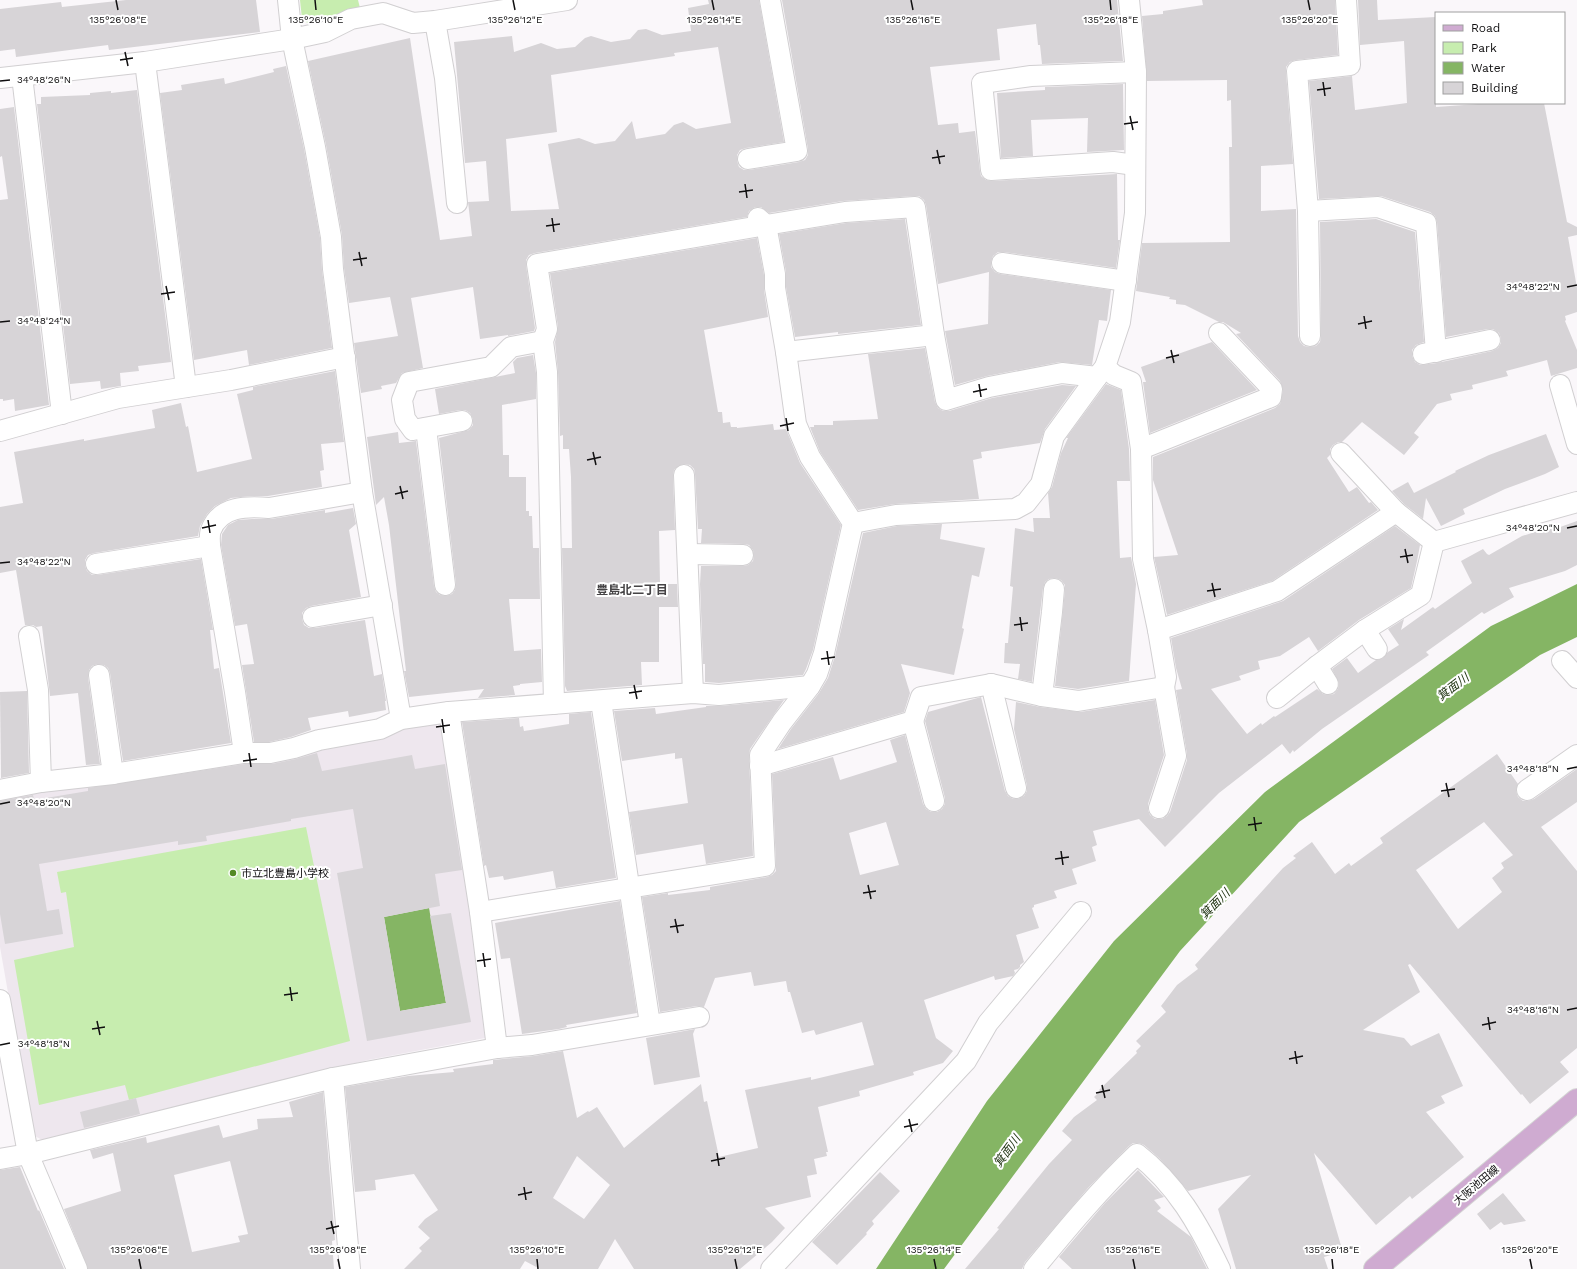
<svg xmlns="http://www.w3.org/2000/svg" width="1577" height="1269" font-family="'Work Sans','Noto Sans JP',sans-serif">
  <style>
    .built { fill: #eee7ee }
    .green { fill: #c7edaf }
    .water { fill: #85b564 }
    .building { fill: #d7d4d7; fill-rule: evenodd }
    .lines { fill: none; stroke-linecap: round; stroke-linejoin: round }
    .minor-casing { stroke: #d1cfd1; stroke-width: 22 }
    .primary-casing { stroke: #d4d4d4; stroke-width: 24 }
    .minor { stroke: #fff; stroke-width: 20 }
    .primary { stroke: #cfabd1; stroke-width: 22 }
    .ticks { fill: none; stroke: #100f10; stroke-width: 1.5 }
    .poi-dot { fill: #548a24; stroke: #fff; stroke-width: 1.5 }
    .labels { text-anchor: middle; stroke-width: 4; stroke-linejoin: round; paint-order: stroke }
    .poi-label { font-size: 11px; fill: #100f10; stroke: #fff; text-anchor: start }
    .street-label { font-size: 11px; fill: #100f10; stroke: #fff }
    .neighbourhood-label { font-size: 12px; font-weight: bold; fill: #454345; stroke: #fff }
    .water-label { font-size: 12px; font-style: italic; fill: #1e3210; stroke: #fff }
    .ticks-label { font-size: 10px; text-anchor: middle; fill: #100f10; stroke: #fff; stroke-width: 4; stroke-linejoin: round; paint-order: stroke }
  </style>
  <rect width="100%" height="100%" fill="#faf7fa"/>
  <polygon class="built" points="435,724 445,732 487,1029 485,1038 368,1060 46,1142 33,1135 0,947 0,799 41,789 315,750 383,737 412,727"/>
  <g class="green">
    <polygon points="300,0 358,0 360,8 309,24 302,19"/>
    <polygon points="306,827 350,1041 129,1100 125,1085 39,1105 14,960 74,947 66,892 61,893 57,872"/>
  </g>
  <g class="water">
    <polygon points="1577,584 1577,637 1540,655 1299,822 1180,951 944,1269 876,1269 987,1101 1114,941 1265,792 1491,626"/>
    <polygon points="429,908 446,1003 400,1011 384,917"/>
  </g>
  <g class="building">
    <polygon points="126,0 256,0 260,32 109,50 108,45 16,57 15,49 0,51 0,9 61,2 62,7"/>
    <path d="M708 0H759L784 142 746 148 740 150 737 155V161L739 167 744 170H749L799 162 805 160 808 155V149L782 0H1117L1123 61 1042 64 1040 45H1038L1036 24 997 29 1000 60 930 67 938 125 958 123 959 133 975 131 980 171 981 176 986 180 992 181 1117 174 1118 240H1120L1116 268 1004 252H998L993 256 991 262V267L995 272 1000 274 1111 290 1107 321 1099 320 1092 365 1060 362 987 376 955 385 945 331 988 324 989 272 938 284 926 205 924 200 919 196H914L843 201 769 213 761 207H755L749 211 747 217 535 253 529 255 526 260V265L535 328 534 331 508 336V335L480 339 473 287 411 298 423 368 402 373 396 383 381 386 382 389 361 393 354 343 398 336 390 297 349 303 344 268 342 235 326 145 308 61 410 38 440 240 472 236 468 202 489 201 486 161 465 163 454 42 512 36 514 52 541 43 557 49 575 47 585 38 591 36 611 42 630 39 638 30 646 29 662 35 691 31 688 8 709 4ZM718 47 731 123 696 129 683 122 674 125 665 134 636 139 632 121 615 141 595 144 579 138 548 144 559 209 511 211 506 139 557 132 551 75 675 56 674 53Z"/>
    <polygon points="1202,0 1335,0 1338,55 1296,60 1290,62 1286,67 1286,72 1293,164 1261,166 1261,211 1296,209 1298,336 1300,342 1304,346 1310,347 1316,346 1320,342 1321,336 1320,222 1376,219 1415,232 1424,342 1416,345 1412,350 1412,356 1415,362 1420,365 1437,363 1492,351 1498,348 1501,343 1501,338 1499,333 1493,329 1488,329 1446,337 1437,222 1435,216 1430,212 1381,196 1319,199 1309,81 1352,76 1355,110 1407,103 1404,41 1360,45 1358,0 1377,0 1378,20 1436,17 1436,107 1492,103 1544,103 1567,222 1577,227 1577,235 1568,237 1577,288 1577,312 1565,316 1566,320 1565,321 1577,350 1577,368 1551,376 1547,360 1506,371 1508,376 1472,385 1473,389 1450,394 1452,400 1437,404 1414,433 1419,437 1404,455 1362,422 1342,442 1338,442 1333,445 1330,449 1330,455 1327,458 1349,492 1357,487 1369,503 1371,502 1378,510 1272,581 1167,615 1154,557 1178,555 1153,480 1153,457 1275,408 1280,404 1283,390 1280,381 1236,334 1241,333 1223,322 1219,322 1185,305 1176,304 1176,300 1169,299 1170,297 1136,291 1142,243 1230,242 1229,147 1232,147 1231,100 1227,101 1227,80 1147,81 1142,16 1163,14 1163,11 1203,5"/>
    <polygon points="286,66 304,149 320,238 322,270 332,348 249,365 247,350 194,360 160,93 182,90 181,85 224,78 225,84 274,72 273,69"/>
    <polygon points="1123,84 1124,150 1087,152 1088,118 1031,120 1033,156 1001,158 997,93 1045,90 1045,87"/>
    <polygon points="137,90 171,362 138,366 139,371 120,373 121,386 101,389 100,381 70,384 37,104 41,104 41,97 90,95 90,93 111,91 111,93"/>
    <polygon points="14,107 49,405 15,411 14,399 3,401 3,399 0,399 0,200 8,199 2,156 0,157 0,109"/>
    <polygon points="905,219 921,325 838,334 838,332 795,337 786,287 786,272 779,234 846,223"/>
    <polygon points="757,238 764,275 764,290 768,317 704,330 718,412 722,412 723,423 730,422 731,427 737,427 737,428 773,424 774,430 786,429 800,463 841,525 813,650 806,669 803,675 719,683 705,682 705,664 703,664 700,584 701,566 743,566 748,565 753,561 754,555 753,550 749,545 744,544 701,543 702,529 698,529 695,474 694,469 690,465 683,464 678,466 674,470 673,475 675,530 659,531 660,584 677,584 678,607 659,607 659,662 641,662 642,685 567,691 565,686 562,548 572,548 571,477 569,449 563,449 563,435 560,436 558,372 555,342 558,327 550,273"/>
    <polygon points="1212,342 1257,390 1150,433 1143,382 1146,382 1141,367"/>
    <polygon points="925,348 935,402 938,408 943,411 949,411 992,398 1062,385 1076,386 1045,429 1040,443 981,452 982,458 973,460 979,499 895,504 858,510 820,452 810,427 814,427 814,425 833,425 833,421 878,419 868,354"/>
    <polygon points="533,355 536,373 536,399 502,405 503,455 509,455 509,477 526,477 526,511 529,511 529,516 532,516 533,548 539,548 540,599 509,599 514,651 541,649 542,682 520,684 520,685 513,686 515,695 478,698 484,689 409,697 404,671 406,671 389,525 384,497 376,505 367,437 398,432 399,443 416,441 434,586 436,592 440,595 446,596 452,594 455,590 456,584 439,438 469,430 473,425 473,419 470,413 465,410 460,410 439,414 435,389 515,373 513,362 517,358"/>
    <polygon points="335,371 344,442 321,444 324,470 320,471 322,487 268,496 251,496 231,498 215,506 207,514 200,526 198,536 94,553 88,555 85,560 85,566 87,571 92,575 97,575 201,559 213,630 210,630 214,669 219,668 231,743 123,761 110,673 108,668 104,665 97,664 92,666 89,670 88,677 100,764 86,765 78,693 50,696 42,626 36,627 33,625 25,625 16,570 0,573 0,507 23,503 14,452 84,439 84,441 155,428 152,410 181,403 186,427 188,426 197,472 252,459 237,394 253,390 253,387"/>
    <polygon points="1106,384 1121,390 1129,449 1130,481 1117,481 1120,558 1131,557 1136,584 1129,681 1078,689 1055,686 1065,590 1065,585 1061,580 1055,578 1049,579 1045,582 1043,588 1032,682 1018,679 1020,664 1004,663 1005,643 1008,643 1013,587 1010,586 1015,528 1034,532 1033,518 1050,518 1048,493 1052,487 1061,453 1068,438 1066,438"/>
    <polygon points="1546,434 1559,467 1545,474 1505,489 1463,509 1465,514 1441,526 1426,498 1423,519 1404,504 1392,491 1408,482 1414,493 1456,472 1455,471 1489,455"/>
    <polygon points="353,508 356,524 349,530 361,597 311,606 306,608 302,613 302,619 304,625 309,628 315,628 365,620 374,676 382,674 386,701 385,701 386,710 349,717 348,711 308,718 311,730 291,737 269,742 254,742 242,665 254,664 247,624 235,626 221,545 222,534 228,525 238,520 252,519 271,519 325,510 325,513"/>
    <path d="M1577 521V565L1565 571 1509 588 1514 597 1484 614 1482 612 1426 652 1429 655 1322 729 1294 752 1293 750 1290 754 1282 744 1219 793 1165 847 1139 819 1093 831 1097 845 1092 847 1096 861 1072 869 1077 884 1054 891 1057 898 1034 905V907L1032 908 1039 928 1016 935 1024 962 1020 965V967L1018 969 1014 970 1015 973 1013 976 995 980 994 976 924 1000 936 1038 953 1051 943 1063 913 1072 914 1075 859 1091 860 1096 818 1107 828 1152H826L827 1156 814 1159 817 1174 807 1176 811 1197 765 1208 785 1228 772 1242 740 1269H634L615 1239 598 1269H540L525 1261 520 1269H404L422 1251 419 1248 430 1238 418 1227 425 1219 438 1210 414 1174 375 1180 376 1190 355 1192 345 1087 408 1076 454 1072 453 1069 493 1064V1060L534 1056 563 1051 577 1118 588 1111 589 1112 597 1107 624 1148 701 1084 704 1102 707 1101 719 1157 758 1148 745 1090 811 1077V1080L874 1065 862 1022 816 1035 814 1030 802 1033 790 992H788L786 981 754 986 751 972 715 978 704 1007 697 1006 660 1012 642 897 668 893V895L710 890V887L767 877 772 875 776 871V865L772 774 833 757 840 780 897 762 890 740 905 735 923 804 926 809 931 812H937L942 809 945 804V798L925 721 928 712 981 697 1005 791 1008 796 1013 799H1018L1024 796 1027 791V786L1014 729 1016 702 1040 707 1080 712 1155 700 1164 755 1148 804V810L1150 815 1155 819H1162L1167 816 1170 812 1187 760V754L1176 690 1182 689 1176 668 1171 638 1283 601 1395 526 1420 545 1417 561 1411 588 1359 620 1318 651 1309 637 1280 656 1258 661 1260 669 1239 676 1241 680 1211 689 1247 734 1261 723 1262 725 1274 716 1275 717 1317 689 1323 694 1329 695 1334 694 1338 689 1339 683 1332 669 1347 658 1358 673 1376 660 1383 658 1388 652 1399 645 1388 629 1404 619 1401 630 1433 607 1435 609 1472 583 1461 561 1483 549 1487 554 1489 555 1522 536 1551 527 1552 530ZM886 822 899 865 860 875 849 833ZM577 1156 610 1185 584 1219 553 1198Z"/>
    <polygon points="942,524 940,539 985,548 979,577 972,575 962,628 964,629 954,675 901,664 910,693 904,712 778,749 791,729 819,693 828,678 835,656 863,533 897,526"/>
    <polygon points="27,691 29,773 1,778 0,692"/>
    <polygon points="784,700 750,749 749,755 753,856 706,864 703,844 636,855 629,812 688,803 682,758 675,759 675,753 622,761 614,711 655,708 656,714 706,707 706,706 720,706"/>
    <polygon points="591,712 616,878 556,888 553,871 504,880 503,876 489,878 486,865 484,866 462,722 519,718 520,727 523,726 524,731 569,724 569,714"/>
    <polygon points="317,753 322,771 412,755 415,769 445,764 462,870 435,874 440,906 384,917 400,1011 446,1003 430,916 451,913 471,1022 367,1041 337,873 363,868 353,809 291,819 291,821 206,836 207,841 178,845 178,841 39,864 47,911 59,909 63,934 5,944 0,914 0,801 33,795 34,800 88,791 88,788 245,764 272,764 296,759"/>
    <path d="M1497 754 1518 784 1516 791 1518 797 1523 801H1528L1534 799 1577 769V802L1541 827 1577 871V1048L1560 1062 1569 1072 1530 1104 1522 1094 1521 1095 1410 964 1408 965 1420 992 1363 1030 1404 1038 1411 1046 1439 1033 1463 1086 1441 1096 1445 1103 1426 1112 1464 1157 1412 1199 1410 1196 1376 1225 1314 1153 1342 1249 1330 1253 1331 1255 1324 1257 1328 1269H1236L1218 1209 1251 1175 1188 1191 1159 1158 1144 1145 1139 1143H1133L1129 1146 1088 1188 1025 1262 1022 1269H965L999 1229 997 1228 1049 1164 1072 1140 1062 1131 1074 1117 1097 1100 1094 1097 1100 1091 1099 1090 1137 1053 1136 1051 1141 1046 1136 1041 1166 1012 1161 1006 1177 985 1198 969 1195 965 1283 868 1296 858 1293 856 1312 842 1335 874 1349 863 1351 866 1383 843 1380 838ZM1484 822 1513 855 1501 863 1504 868 1492 878 1502 892 1458 929 1416 870Z"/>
    <polygon points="620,901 637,1013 566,1025 567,1027 559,1029 522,1034 510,958 501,959 495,923"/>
    <polygon points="695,1029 693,1034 700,1077 654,1085 646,1038"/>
    <path d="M323 1092 335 1240 332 1241 334 1269H88L64 1209 121 1191 113 1153 93 1159 90 1150 146 1137 147 1143 219 1125 223 1138 258 1129 257 1119 293 1117 289 1102ZM230 1161 248 1234 238 1236 240 1242 192 1252 174 1175Z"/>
    <polygon points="136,1098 140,1114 84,1128 80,1112"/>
    <polygon points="20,1167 38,1211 39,1210 64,1269 0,1269 0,1170"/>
    <polygon points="1138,1170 1164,1197 1154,1200 1161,1208 1157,1211 1191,1237 1207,1269 1072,1269 1059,1257 1105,1203"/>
    <polygon points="880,1172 900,1191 872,1221 874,1224 866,1233 867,1234 837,1265 812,1242"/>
    <polygon points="1503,1193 1526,1221 1504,1225 1501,1222 1490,1230 1477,1214"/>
  </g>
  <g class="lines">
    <defs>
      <g id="minor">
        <polyline points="288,0 292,39 315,147 331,237 333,269 362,492 401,719"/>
        <polyline points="435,21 445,78 457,203"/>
        <polyline points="145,62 186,387"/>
        <polyline points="22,76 62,414"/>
        <polyline points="0,78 145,62 292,39 325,32 351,19 383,13 413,23 435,21 567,0"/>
        <polyline points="748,159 797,151 770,0"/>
        <polyline points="1135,165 1113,162 991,170 982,83 1031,76 1136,72"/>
        <polyline points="1308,211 1378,207 1426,223 1436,352"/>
        <polyline points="1002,263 1126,281"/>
        <polyline points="1310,336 1308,211 1297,71 1350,65 1346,0"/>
        <polyline points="786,352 934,335"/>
        <polyline points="1423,354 1490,340"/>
        <polyline points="1560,385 1577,444"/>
        <polyline points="462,421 413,430 405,419 402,400 409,382 491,367 511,347 543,341"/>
        <polyline points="426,428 445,585"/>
        <polyline points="0,431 118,398 231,380 345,357"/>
        <polyline points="1141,449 1271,397 1272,389 1219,333"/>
        <polyline points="1341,453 1396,512"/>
        <polyline points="684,475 693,693"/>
        <polyline points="853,523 896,515 1015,509 1026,503 1041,484 1054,436 1097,377"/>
        <polyline points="688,554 743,555"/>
        <polyline points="96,564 210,546"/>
        <polyline points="313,617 382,605"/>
        <polyline points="1158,630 1277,591 1396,512 1434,542 1577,502"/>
        <polyline points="1365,630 1377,649"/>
        <polyline points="29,636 38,690 41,782"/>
        <polyline points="1562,661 1577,678"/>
        <polyline points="1317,666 1328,684"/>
        <polyline points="99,675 113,774"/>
        <polyline points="991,684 1016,788"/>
        <polyline points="1042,696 1052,612 1054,589"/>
        <polyline points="1277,698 1317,666 1365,630 1421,595 1434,542"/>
        <polyline points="601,701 650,1024"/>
        <polyline points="554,704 547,372 543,341 547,329 537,264 766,225 845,212 915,207 934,335 946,400 989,387 1062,373 1097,377 1105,367"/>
        <polyline points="449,712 480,912 497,1048"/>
        <polyline points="913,721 934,801"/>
        <path d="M244 753 235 692 210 546C210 541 209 535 211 530 220 506 247 506 269 508L362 492"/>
        <polyline points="760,766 913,721 921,697 991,684 1042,696 1078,701 1164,687 1166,677 1158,630 1143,559 1141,449 1131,382 1114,375 1105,367 1120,322 1135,213 1136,72 1129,0"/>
        <polyline points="0,790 41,782 113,774 244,753 270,753 294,748 319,740 380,729 401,719 449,712 693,693 719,695 810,686"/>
        <polyline points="1527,790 1577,755"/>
        <polyline points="1159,808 1176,756 1164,687"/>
        <polyline points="480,912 765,866 760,755 782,722 810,686 817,674 824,653 853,523 810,457 796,424 786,352 775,288 775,274 766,225 758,218"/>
        <polyline points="0,1000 28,1154 77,1269"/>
        <polyline points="333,1078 350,1269"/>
        <polyline points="0,1159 28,1154 333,1078 497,1048 532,1045 699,1017"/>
        <polyline points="771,1269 966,1061 988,1023 1081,912"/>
        <path d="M1034 1269C1067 1229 1099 1190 1137 1154 1176 1184 1199 1225 1220 1269"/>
      </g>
      <polyline id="primary" points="1375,1269 1577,1100"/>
    </defs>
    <use href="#minor" class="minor-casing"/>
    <use href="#primary" class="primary-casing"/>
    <use href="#minor" class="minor"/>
    <use href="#primary" class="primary"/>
  </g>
  <path class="ticks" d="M116 0 118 10M315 0 316 10M513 0 515 10M712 0 714 10M911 0 913 10M1110 0 1111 10M1308 0 1310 10M125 52 128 66M120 60 133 58M0 81 10 80M1323 82 1325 96M1317 90 1331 88M1130 116 1133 130M1124 124 1138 122M937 150 940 164M932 158 945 156M745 184 747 198M739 192 753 190M552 218 554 232M546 226 560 224M359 252 362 266M353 260 367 258M166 286 169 300M1567 287 1577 285M161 294 175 292M1364 316 1366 329M0 322 10 321M1358 324 1372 321M1171 350 1174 363M1166 358 1179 355M979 384 981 397M973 392 987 389M786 418 788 431M780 426 794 423M593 452 596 465M587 460 601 457M400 486 403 499M395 494 408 491M208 520 210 533M202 528 216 525M1567 528 1577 526M1405 549 1408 563M1400 557 1413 555M0 563 10 562M1212 583 1215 597M1207 591 1221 589M1020 617 1022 631M1014 625 1028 623M827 651 829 665M821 659 835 657M634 685 637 699M629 693 642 691M442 719 444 733M436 727 450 725M249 753 251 767M243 761 257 759M1567 769 1577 767M1446 783 1449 797M1441 791 1455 789M0 804 10 802M1254 817 1256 831M1248 825 1262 823M1061 851 1063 865M1055 859 1069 857M868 885 871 899M863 893 876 891M675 919 678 933M670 927 684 925M483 953 485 967M477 961 491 959M290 987 292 1001M284 995 298 993M1567 1010 1577 1008M1488 1017 1490 1030M97 1021 100 1035M1482 1025 1496 1022M92 1029 105 1027M0 1045 10 1043M1295 1051 1297 1064M1289 1059 1303 1056M1102 1085 1105 1098M1096 1093 1110 1090M909 1119 912 1132M904 1127 918 1124M717 1153 719 1166M711 1161 725 1158M524 1187 526 1200M518 1195 532 1192M331 1221 334 1234M326 1229 339 1226M139 1259 141 1269M338 1259 340 1269M537 1259 538 1269M735 1259 737 1269M934 1259 936 1269M1133 1259 1135 1269M1332 1259 1333 1269M1530 1259 1532 1269"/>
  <circle class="poi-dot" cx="233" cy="873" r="4"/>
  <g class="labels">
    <g class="poi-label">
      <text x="241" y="877">市立北豊島小学校</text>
    </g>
    <g class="street-label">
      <text transform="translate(1476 1185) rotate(-40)" y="4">大阪池田線</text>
    </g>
    <g class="neighbourhood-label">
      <text x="632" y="594">豊島北二丁目</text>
    </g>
    <g class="water-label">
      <text transform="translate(1453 687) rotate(-37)" y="4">箕面川</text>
      <text transform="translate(1215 904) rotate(-45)" y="4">箕面川</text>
      <text transform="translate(1007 1151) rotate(-54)" y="4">箕面川</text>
    </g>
  </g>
  <g class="ticks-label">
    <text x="118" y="23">135°26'08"E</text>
    <text x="316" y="23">135°26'10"E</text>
    <text x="515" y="23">135°26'12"E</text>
    <text x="714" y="23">135°26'14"E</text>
    <text x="913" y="23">135°26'16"E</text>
    <text x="1111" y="23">135°26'18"E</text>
    <text x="1310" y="23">135°26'20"E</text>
    <text x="44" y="83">34°48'26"N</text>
    <text x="1533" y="290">34°48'22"N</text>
    <text x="44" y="324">34°48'24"N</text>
    <text x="1533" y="531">34°48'20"N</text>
    <text x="44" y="565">34°48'22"N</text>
    <text x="1533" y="772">34°48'18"N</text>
    <text x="44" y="806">34°48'20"N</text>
    <text x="1533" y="1013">34°48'16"N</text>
    <text x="44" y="1047">34°48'18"N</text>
    <text x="139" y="1253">135°26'06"E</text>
    <text x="338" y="1253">135°26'08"E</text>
    <text x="537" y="1253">135°26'10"E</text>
    <text x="735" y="1253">135°26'12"E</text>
    <text x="934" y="1253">135°26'14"E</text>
    <text x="1133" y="1253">135°26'16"E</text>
    <text x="1332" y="1253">135°26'18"E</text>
    <text x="1530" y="1253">135°26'20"E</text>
  </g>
  <rect x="1435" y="12" width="130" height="92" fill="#ffffff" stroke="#9f9f9f"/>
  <rect x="1443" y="25" width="20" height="6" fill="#cfabd1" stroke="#9f9f9f"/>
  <text x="1471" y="32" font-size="12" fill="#100f10">Road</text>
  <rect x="1443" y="42" width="20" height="12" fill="#c7edaf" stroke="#9f9f9f"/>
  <text x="1471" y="52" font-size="12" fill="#100f10">Park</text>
  <rect x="1443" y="62" width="20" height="12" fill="#85b564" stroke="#9f9f9f"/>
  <text x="1471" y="72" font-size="12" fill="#100f10">Water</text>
  <rect x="1443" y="82" width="20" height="12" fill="#d7d4d7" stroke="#9f9f9f"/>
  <text x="1471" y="92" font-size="12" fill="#100f10">Building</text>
</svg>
